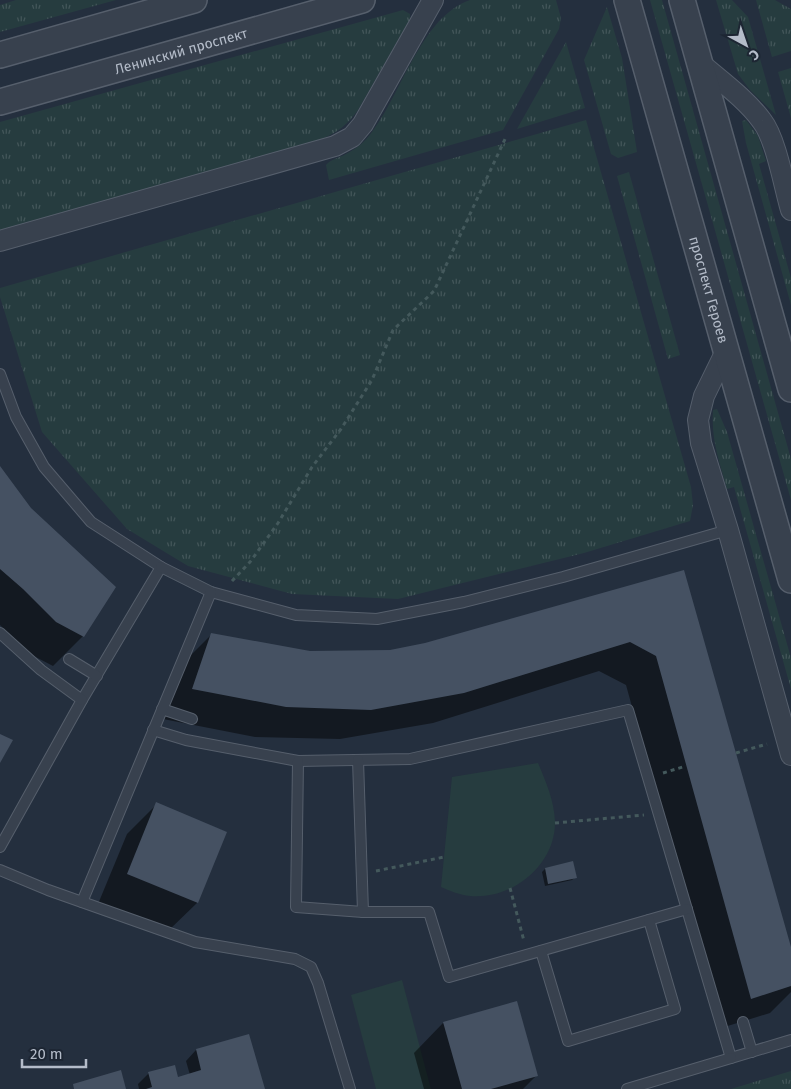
<svg xmlns="http://www.w3.org/2000/svg" width="791" height="1089" font-family="'Fira Sans',sans-serif">
  <style>
    .grass { fill: url(#grass-tufts) }
    .park { fill: #263c3f }
    .shadow { fill: #0007 }
    .building { fill: #455162 }
    .lines { fill: none; stroke-linecap: round; stroke-linejoin: round }
    .service-casing { stroke: #565f6c; stroke-width: 12 }
    .minor-casing { stroke: #565f6c; stroke-width: 22 }
    .tertiary-casing { stroke: #565f6c; stroke-width: 28 }
    .path { stroke: #44595c; stroke-width: 3; stroke-dasharray: 4 4; stroke-linecap: butt }
    .service { stroke: #38414e; stroke-width: 10 }
    .minor { stroke: #38414e; stroke-width: 20 }
    .tertiary { stroke: #38414e; stroke-width: 25 }
    .labels { text-anchor: middle; stroke-width: 4.5; stroke-linejoin: round; paint-order: stroke }
    .street-label { font-size: 14px; fill: #b4bcc9; stroke: #1d2633 }
  </style>
  <defs>
    <pattern id="grass-tufts" width="24" height="20" patternUnits="userSpaceOnUse" patternTransform="scale(1.25)"><rect width="24" height="20" fill="#263c3f"/><path d="M3 7l-1-3M5 7V3M7 7l1-3M15 17l-1-3M17 17v-4M19 17l1-3" fill="none" stroke="#435659"/></pattern>
  </defs>
  <rect width="100%" height="100%" fill="#242f3e"/>
  <g class="grass">
    <polygon points="16,0 116,0 0,32 0,5"/>
    <path d="M470 0H556L561 18 559 29 503 130 329 180 326 165C331 159 339 158 346 154 356 149 365 142 372 132 402 93 421 17 470 0Z"/>
    <polygon points="650,0 662,0 791,459 791,500"/>
    <polygon points="716,0 732,0 748,17 776,115 750,90 738,74"/>
    <polygon points="756,0 775,0 791,9 791,51 772,57"/>
    <polygon points="607,7 622,58 637,152 618,158 611,154 584,60"/>
    <path d="M403 10 410 14V19L358 110C348 124 338 132 322 139L0 230V122Z"/>
    <polygon points="566,42 585,108 517,129"/>
    <polygon points="791,68 791,118 778,72"/>
    <polygon points="586,120 691,487 693,505 690,521 584,553 398,599 292,594 188,566 127,529 42,432 0,297 0,288"/>
    <polygon points="746,120 758,136 766,161 759,164 791,278 791,305 746,143 742,121"/>
    <polygon points="629,172 680,355 668,359 617,176"/>
    <path d="M717 409 727 432 791 658V689L734 487 727 489C719 460 711 440 713 410Z"/>
    <polygon points="791,1071 791,1089 731,1089"/>
  </g>
  <g class="park">
    <path d="M538 763C546 782 554 800 555 821 556 865 512 900 470 896 460 895 450 891 441 887L452 777Z"/>
    <polygon points="402,980 431,1089 376,1089 351,995"/>
  </g>
  <g class="shadow">
    <polygon points="0,467 83,636 53,666 26,652 0,625"/>
    <polygon points="683,572 791,951 791,992 770,1013 721,1028 626,685 599,671 433,723 340,739 255,737 163,719 182,664 212,634 310,652 390,651 425,644"/>
    <polygon points="157,804 226,832 197,903 167,932 98,904 127,834"/>
    <polygon points="545,869 575,877 572,880 545,886 542,872"/>
    <polygon points="443,1023 536,1076 523,1089 424,1089 414,1053"/>
    <polygon points="196,1050 263,1089 139,1089 138,1084 149,1073 177,1078 190,1075 186,1061"/>
  </g>
  <g class="building">
    <polygon points="0,466 31,508 116,587 84,637 56,622 23,589 0,569"/>
    <polygon points="684,570 791,947 791,986 751,999 656,656 630,642 464,693 371,710 286,707 192,689 211,633 310,651 390,650 425,643"/>
    <polygon points="0,734 13,740 0,763"/>
    <polygon points="156,802 227,832 198,903 127,874"/>
    <polygon points="573,861 577,878 548,884 545,868"/>
    <polygon points="517,1001 538,1076 491,1089 462,1089 443,1022"/>
    <polygon points="249,1034 265,1089 146,1089 152,1087 148,1072 175,1065 178,1077 201,1070 196,1049"/>
    <polygon points="121,1070 126,1089 74,1089 73,1084"/>
  </g>
  <g class="lines">
    <defs>
      <g id="service">
        <polyline points="0,374 16,417 44,467 91,522 161,567 82,700 0,847"/>
        <polyline points="161,567 211,592 296,615 377,619 464,602 563,577 728,530"/>
        <polyline points="0,633 41,670 82,700"/>
        <polyline points="69,659 97,676"/>
        <polyline points="162,709 192,719"/>
        <polyline points="153,730 186,740 298,761 410,759 628,710 731,1058 791,1040"/>
        <polyline points="358,760 363,912"/>
        <polyline points="298,761 296,907 363,912 429,912 449,977 687,909"/>
        <polyline points="0,870 48,890 195,942 295,959 311,967 318,983 350,1089"/>
        <polyline points="82,902 211,592"/>
        <polyline points="541,951 568,1041 675,1009 649,920"/>
        <polyline points="743,1022 752,1052"/>
        <polyline points="627,1089 731,1058"/>
      </g>
      <g id="minor">
        <path d="M700 63C721 81 746 99 762 121 776 139 784 186 791 210"/>
        <polyline points="0,241 335,146 352,137 363,124 433,0"/>
        <polyline points="726,351 704,396 698,420 701,443 728,530 791,755"/>
      </g>
      <g id="tertiary">
        <path id="s1" d="M627 0 791 580"/>
        <polyline points="682,0 791,389"/>
        <polyline points="0,55 194,0"/>
        <path id="s2" d="M0 102 362 0"/>
      </g>
    </defs>
    <use href="#service" class="service-casing"/>
    <use href="#minor" class="minor-casing"/>
    <use href="#tertiary" class="tertiary-casing"/>
    <g class="path">
      <polyline points="232,581 250,562 278,523 312,467 341,429 372,380 393,330 434,291 506,137"/>
      <polyline points="736,753 767,744"/>
      <polyline points="663,773 686,766"/>
      <polyline points="555,823 644,815"/>
      <polyline points="376,871 444,857"/>
      <polyline points="510,888 524,941"/>
    </g>
    <use href="#service" class="service"/>
    <use href="#minor" class="minor"/>
    <use href="#tertiary" class="tertiary"/>
  </g>
  <g class="labels">
    <g class="street-label">
      <text dy="5" stroke="none"><textPath href="#s2" startOffset="188">Ленинский проспект</textPath></text>
      <text dy="5" stroke="none"><textPath href="#s1" startOffset="301">проспект Героев</textPath></text>
    </g>
  </g>
  <g transform="translate(746 45) rotate(140)" stroke="#1d2633" stroke-width="4" paint-order="stroke">
  <path d="M0-4L9 19L0 12L-9 19Z" fill="#b4bcc9"/>
  <text y="-8" font-size="14" font-weight="bold" text-anchor="middle" fill="#b4bcc9">С</text>
  </g>
  <path d="M22 1059v8h64v-8" fill="none" stroke="#b4bcc9" stroke-width="2.5"/>
  <text x="30" y="1059" font-size="15" fill="#b4bcc9" stroke="#1d2633" stroke-width="4" paint-order="stroke">20 m</text>
</svg>
